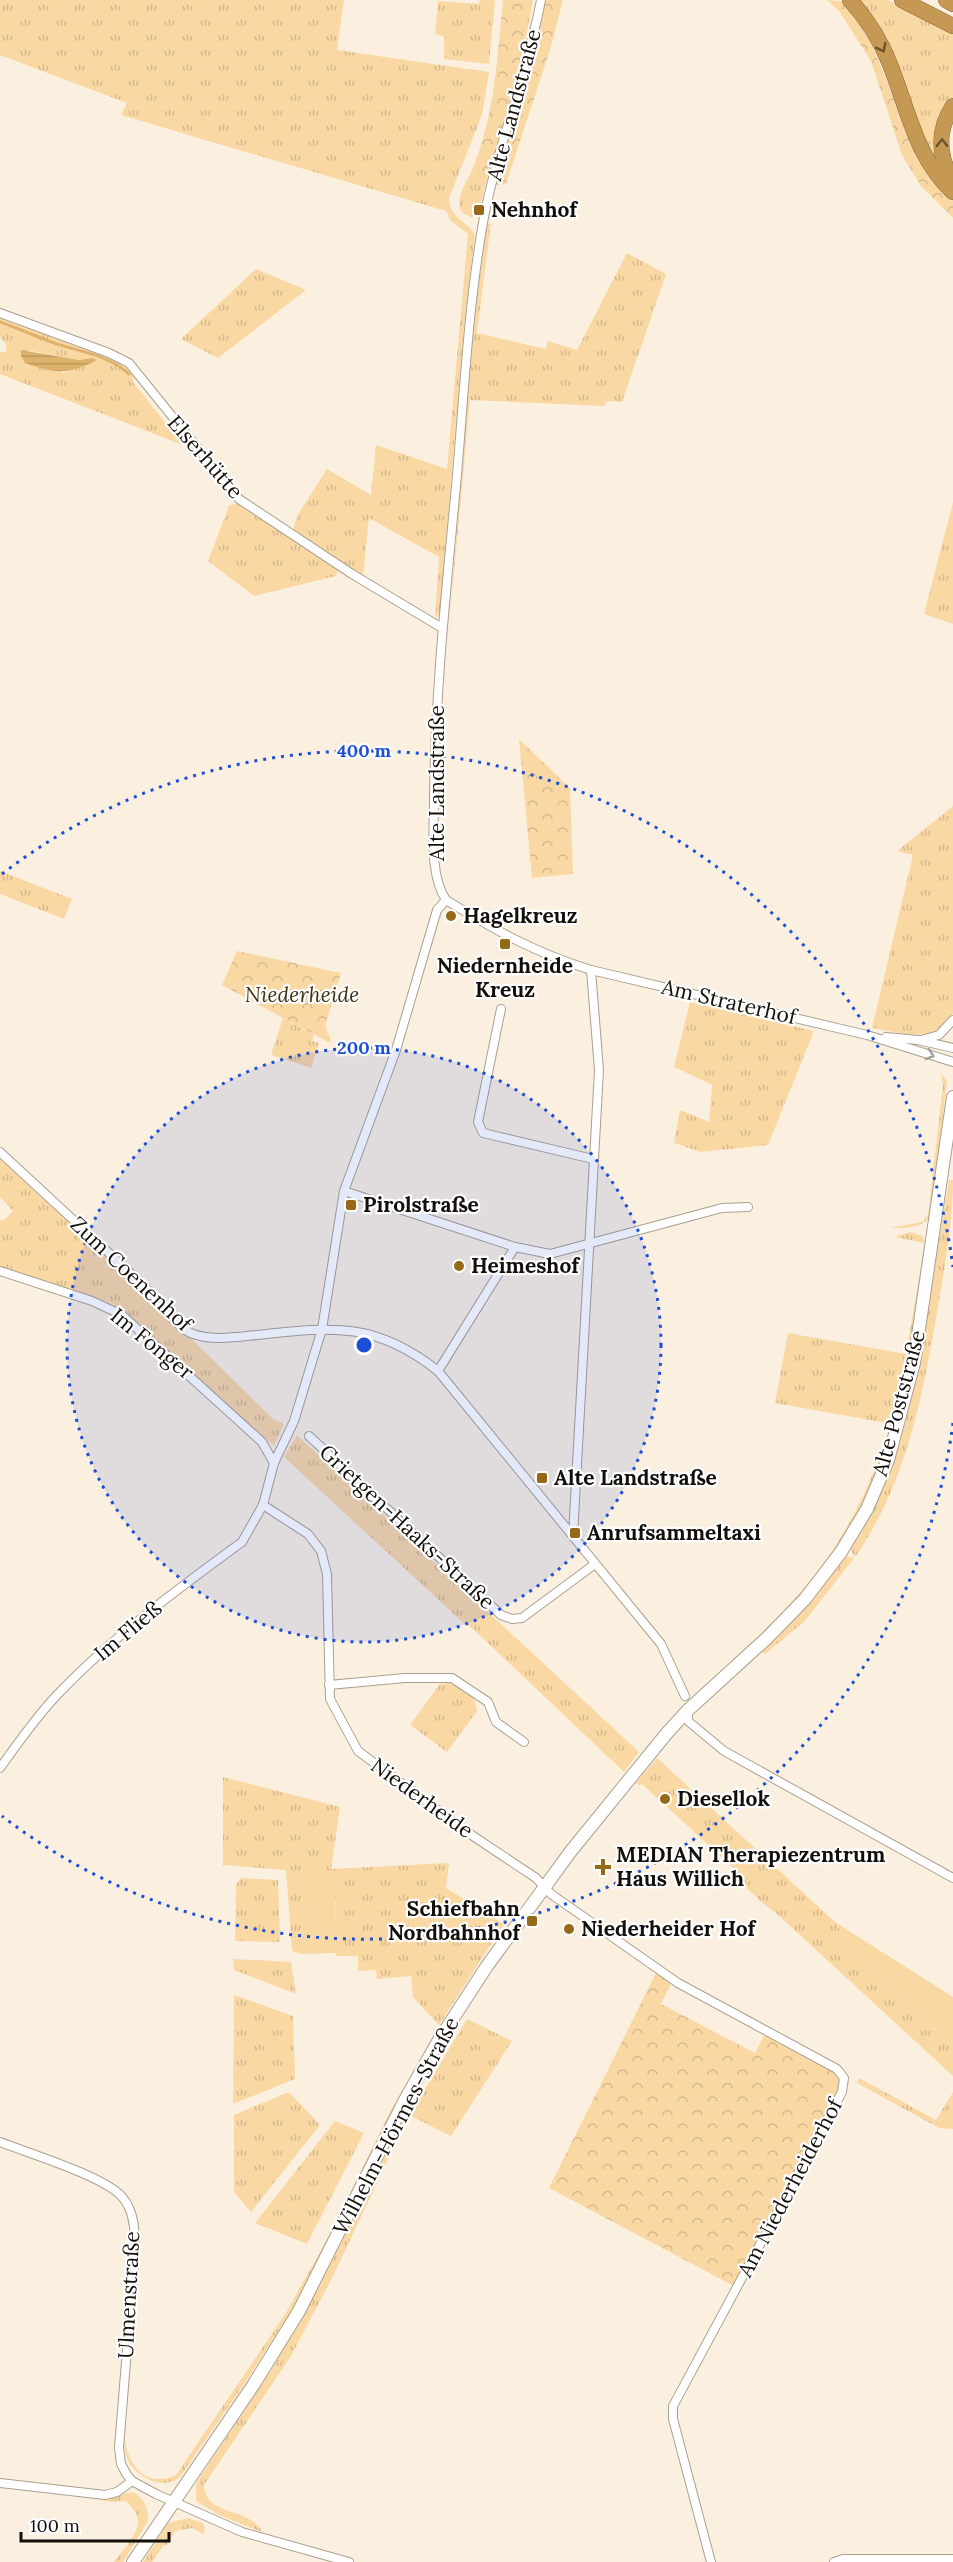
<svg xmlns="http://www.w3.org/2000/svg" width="953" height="2562" font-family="Lora,serif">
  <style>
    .grass { fill: url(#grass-tufts); fill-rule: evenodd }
    .forest { fill: url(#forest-crowns) }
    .garden { fill: #fad8a4 }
    .water { fill: url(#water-rules) }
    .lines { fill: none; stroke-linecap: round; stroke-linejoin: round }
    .stream { stroke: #deb26c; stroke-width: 3 }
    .street-casing { stroke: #aaa090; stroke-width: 10 }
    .secondary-casing { stroke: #aaa090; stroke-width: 14 }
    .highway-casing { stroke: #866839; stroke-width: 16 }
    .street { stroke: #fff; stroke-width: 8 }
    .secondary { stroke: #fff; stroke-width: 12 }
    .highway { stroke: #c59953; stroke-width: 15 }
    .oneway { stroke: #6c542e }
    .oneway2 { stroke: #a09f9d }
    .ring { fill: none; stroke: #1d4ed8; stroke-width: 3; stroke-dasharray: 3 6 }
    .poi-dot { fill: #956916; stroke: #fefefe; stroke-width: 2 }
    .labels { text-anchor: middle; stroke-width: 4.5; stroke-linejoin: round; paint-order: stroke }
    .street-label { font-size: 21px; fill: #120e09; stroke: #fefefe }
    .poi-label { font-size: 21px; font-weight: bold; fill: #120e09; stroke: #fefefe; text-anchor: start }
    .park-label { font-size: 21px; font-style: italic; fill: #443213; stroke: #fefefe }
    .centre { fill: #1d4ed8; stroke: #fefefe; stroke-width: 3 }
    .ring-label { font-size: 18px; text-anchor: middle; font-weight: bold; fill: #1d4ed8; stroke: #fefefe; stroke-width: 4.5; stroke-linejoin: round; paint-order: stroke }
  </style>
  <defs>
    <pattern id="grass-tufts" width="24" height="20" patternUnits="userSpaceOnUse" patternTransform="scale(1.5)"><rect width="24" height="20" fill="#fad8a4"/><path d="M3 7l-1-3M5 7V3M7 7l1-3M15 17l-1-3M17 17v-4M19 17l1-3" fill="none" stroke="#d5b88c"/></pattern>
    <pattern id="forest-crowns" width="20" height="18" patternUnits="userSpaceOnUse" patternTransform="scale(1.5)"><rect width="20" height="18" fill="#fad8a4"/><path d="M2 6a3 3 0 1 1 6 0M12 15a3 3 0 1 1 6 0" fill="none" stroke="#d5b88c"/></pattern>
    <pattern id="water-rules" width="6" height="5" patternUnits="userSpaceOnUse" patternTransform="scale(1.5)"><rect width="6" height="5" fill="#deb26c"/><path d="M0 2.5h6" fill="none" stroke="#bd985c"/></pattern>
  </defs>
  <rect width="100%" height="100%" fill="#fbf0df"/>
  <g class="grass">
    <path d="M0 0H344L337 50 489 72 482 115 449 198C449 219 467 220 475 235L464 326 440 612 435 619 439 557 369 518 363 576 293 531 297 516 327 469 371 495 376 445 447 469 468 234 451 221 446 211 121 115 127 103 0 55Z"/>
    <polygon points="480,0 495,0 489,64 444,59 444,36 435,34 438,1 479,4"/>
    <polygon points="854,0 888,0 953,33 953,98 947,105 940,175"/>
    <path d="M472 170 478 183 485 186 478 213 473 217C447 213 465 185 472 170Z"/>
    <polygon points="491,223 477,333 546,349 548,341 577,350 627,253 666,274 622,402 607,401 604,406 470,400 448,638 473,331 486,225"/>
    <polygon points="256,269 306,290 218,358 181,339"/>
    <path d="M0 317 120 363 133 374V382L183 445 0 374V352H6V344L0 337ZM26 350 79 360 92 358 63 373Z"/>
    <polygon points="953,502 953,624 924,614"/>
    <polygon points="233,504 238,504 338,570 336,576 254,596 208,561 229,506"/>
    <path d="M953 806V1013C936 1045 901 1033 872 1028L913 855 897 851Z"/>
    <polygon points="0,871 72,899 64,919 0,894"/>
    <polygon points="690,1002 814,1031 768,1145 701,1152 674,1143 680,1110 709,1122 712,1085 674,1067"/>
    <polygon points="283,1018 314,1035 312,1041 319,1043 311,1068 271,1055"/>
    <path d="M941 1073 947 1081 931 1215C922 1229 904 1228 889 1228L923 1222 928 1215 943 1085Z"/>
    <polygon points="0,1158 143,1291 273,1419 284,1424 274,1446 126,1313 110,1303 0,1266 0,1219 3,1221 13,1211 0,1197"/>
    <path d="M949 1180H953C953 1223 945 1264 938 1307 923 1394 907 1483 855 1557L850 1549 878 1498 900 1442 908 1413 917 1372Z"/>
    <path d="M910 1232 922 1236 927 1246C906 1373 894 1484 809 1587 780 1621 746 1649 713 1679 747 1646 783 1615 812 1578 849 1532 873 1479 892 1424L775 1403 788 1333 906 1354 925 1243 895 1237Z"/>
    <polygon points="297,1435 639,1752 624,1772 469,1625 468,1627 284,1457"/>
    <polygon points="846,1556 854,1558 805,1621 765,1654 762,1651 799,1615"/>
    <polygon points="452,1682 474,1698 477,1711 447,1752 410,1725 440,1684"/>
    <polygon points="657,1758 835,1922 856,1956 953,2046 953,2076 777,1914 759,1900 735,1876 738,1872 642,1784 640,1786 636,1783"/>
    <polygon points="223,1777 340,1807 331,1869 449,1863 446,1888 504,1924 439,2025 413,1997 411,1976 377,1979 376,1970 358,1971 358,1956 336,1956 335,1877 301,1877 302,1954 292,1951 286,1870 223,1865"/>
    <polygon points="242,1878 278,1880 280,1942 235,1941 236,1884"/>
    <polygon points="233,1959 291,1962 296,1994 234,1970"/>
    <polygon points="234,1995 293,2016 295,2079 233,2104"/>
    <path d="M467 2019 512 2041 451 2136 409 2115 334 2274 291 2356 204 2485C205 2512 236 2509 254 2522 258 2525 261 2530 264 2533L219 2515 196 2501V2484L201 2476 274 2366 298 2324 330 2264 405 2112 410 2114Z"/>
    <polygon points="859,2078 936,2120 953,2092 953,2129 939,2128 857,2083"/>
    <polygon points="289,2092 320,2125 251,2212 234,2192 234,2115"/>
    <path d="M394 2104 396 2106 301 2295 251 2374 180 2477C162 2493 129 2474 125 2452 124 2448 125 2442 125 2438 127 2465 147 2489 176 2475L286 2313 332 2230Z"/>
    <polygon points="335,2121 364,2133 307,2244 255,2223"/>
    <path d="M133 2492C144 2498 149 2509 148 2521L123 2562H114C129 2541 153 2522 125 2501L114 2502 98 2500Z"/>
    <polygon points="188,2518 203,2523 205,2528 204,2534 192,2528 175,2531 168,2544 163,2546 152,2562 143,2562 168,2523"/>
  </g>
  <g class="forest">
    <path d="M503 0H533L523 54 485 186 478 183 472 170C495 116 497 58 503 0Z"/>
    <polygon points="545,0 563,0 550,50 506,184 495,185 537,46"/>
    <polygon points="827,0 842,1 859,23 872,45 920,162 932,179 953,200 953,218 921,186 902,155 871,61 839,11"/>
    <polygon points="519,739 570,788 573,874 532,878"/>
    <polygon points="237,951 341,973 325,1026 331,1039 330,1043 222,985"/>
    <polygon points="656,1973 671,1984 661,2004 755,2053 765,2034 840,2075 843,2083 734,2286 549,2188"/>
  </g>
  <g class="garden">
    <polygon points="301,1877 335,1877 336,1953 302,1954"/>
    <polygon points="835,1922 953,1997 953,2046 856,1956"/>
  </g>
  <path class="water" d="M21 350 79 360 92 358 97 360C68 375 56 374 25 363L21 356Z"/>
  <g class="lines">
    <path class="stream" d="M0 322C19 329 38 337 57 344 81 352 109 355 129 374"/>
    <defs>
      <g id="street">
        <path d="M541 0C527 74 498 144 484 217 468 305 464 396 456 486 446 591 435 695 434 801 434 831 429 874 446 900 497 931 533 952 591 970L867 1035 953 1062"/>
        <polyline points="0,313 109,353 129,363 239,499 352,574 442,628"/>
        <polyline points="501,1009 478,1122 483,1133 593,1159"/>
        <polyline points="886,1037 918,1040 953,1048"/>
        <polyline points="921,1040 939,1035 953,1020"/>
        <path d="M0 1152C48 1197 97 1241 144 1286 157 1299 176 1328 193 1334 213 1341 237 1337 257 1335 332 1327 375 1321 438 1371L661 1644 685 1696"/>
        <polyline points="344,1191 515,1247 550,1254 722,1208 748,1207"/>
        <polyline points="0,1271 92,1301 122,1315 262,1442 274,1463"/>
        <polyline points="438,1371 515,1247"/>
        <polyline points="309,1436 501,1615 512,1619 522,1618 595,1564"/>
        <polyline points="263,1505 308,1534 321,1551 327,1574 330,1699 358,1751 473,1836 536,1878 551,1894 678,1983 837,2069 844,2078 842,2092 673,2406 673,2419 711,2562"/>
        <polyline points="573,1536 599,1070 591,970"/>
        <polyline points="329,1685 405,1678 452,1678 488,1702 496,1722 524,1742"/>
        <polyline points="688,1710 688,1721 724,1751 953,1878"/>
        <path d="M0 1768C18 1743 36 1717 57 1695 112 1637 178 1589 242 1542L263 1505 274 1463 294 1421 322 1329 344 1191 396 1050 437 910 446 900"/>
        <path d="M0 2142C28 2153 107 2177 123 2198 135 2212 135 2234 135 2251L119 2448 121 2464 127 2475 132 2481 156 2494 242 2532 349 2562"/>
        <polyline points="0,2483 105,2495 117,2492 132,2481"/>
        <polyline points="834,2562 843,2559 953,2559"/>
      </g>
      <polyline id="secondary" points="133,2562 254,2384 299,2311 405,2100 439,2040 487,1966 571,1851 667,1733 688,1710 767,1638 805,1599 841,1552 867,1509 888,1460 914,1363 953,1097"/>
      <g id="highway">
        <path d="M850 0C866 18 880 39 889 62 908 108 915 157 953 192"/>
        <polyline points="902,0 953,26"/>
        <polyline points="946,0 953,4"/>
        <path d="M953 106C937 130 938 156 953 181"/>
      </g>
    </defs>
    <use href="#street" class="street-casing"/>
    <use href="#secondary" class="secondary-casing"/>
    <use href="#highway" class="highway-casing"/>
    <use href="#street" class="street"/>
    <use href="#secondary" class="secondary"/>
    <use href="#highway" class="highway"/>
  </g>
  <defs><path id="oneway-chevron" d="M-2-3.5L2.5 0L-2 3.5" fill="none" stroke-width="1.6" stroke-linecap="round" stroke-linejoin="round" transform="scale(1.5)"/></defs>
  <g class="oneway">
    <use href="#oneway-chevron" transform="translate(882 48) rotate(63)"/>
    <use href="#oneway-chevron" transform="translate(942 143) rotate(-90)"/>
  </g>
  <use class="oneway2" href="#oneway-chevron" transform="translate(930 1055) rotate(18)"/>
  <circle cx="364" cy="1345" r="297" fill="#1d4ed8" fill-opacity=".12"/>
  <g class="ring">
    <circle cx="364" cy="1345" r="297"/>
    <path d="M953 1423A594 594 0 0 1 2 1816M2 874A594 594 0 0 1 953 1267"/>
  </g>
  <g class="poi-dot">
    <rect x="473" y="204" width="12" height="12" rx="3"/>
    <circle cx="451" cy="916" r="6"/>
    <rect x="499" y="938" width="12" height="12" rx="3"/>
    <rect x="345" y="1199" width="12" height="12" rx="3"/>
    <circle cx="459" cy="1266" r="6"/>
    <rect x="536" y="1472" width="12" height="12" rx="3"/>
    <rect x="569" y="1527" width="12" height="12" rx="3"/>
    <circle cx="665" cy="1799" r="6"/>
    <path d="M600 1858h6v6h6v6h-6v6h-6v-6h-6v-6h6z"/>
    <rect x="526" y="1915" width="12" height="12" rx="3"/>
    <circle cx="569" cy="1929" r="6"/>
  </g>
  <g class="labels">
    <g class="street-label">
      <text transform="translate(514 105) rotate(-75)" y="7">Alte Landstraße</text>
      <text transform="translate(205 457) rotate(49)" y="7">Elserhütte</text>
      <text transform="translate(437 783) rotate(-90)" y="7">Alte Landstraße</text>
      <text transform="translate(729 1002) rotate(13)" y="7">Am Straterhof</text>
      <text transform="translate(131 1274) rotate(43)" y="7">Zum Coenenhof</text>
      <text transform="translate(152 1344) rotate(39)" y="7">Im Fonger</text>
      <text transform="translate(899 1403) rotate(-75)" y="7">Alte Poststraße</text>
      <text transform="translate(407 1527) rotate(43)" y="7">Grietgen-Haaks-Straße</text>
      <text transform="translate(128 1631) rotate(-40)" y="7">Im Fließ</text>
      <text transform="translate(422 1798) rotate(36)" y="7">Niederheide</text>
      <text transform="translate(396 2126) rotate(-62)" y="7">Wilhelm-Hörmes-Straße</text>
      <text transform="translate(790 2188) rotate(-62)" y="7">Am Niederheiderhof</text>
      <text transform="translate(129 2295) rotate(-87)" y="7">Ulmenstraße</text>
    </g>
    <g class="poi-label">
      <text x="491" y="217">Nehnhof</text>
      <text x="463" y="923">Hagelkreuz</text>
      <text x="505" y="973" text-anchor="middle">Niedernheide<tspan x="505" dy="24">Kreuz</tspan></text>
      <text x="363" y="1212">Pirolstraße</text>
      <text x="471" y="1273">Heimeshof</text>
      <text x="554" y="1485">Alte Landstraße</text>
      <text x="587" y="1540">Anrufsammeltaxi</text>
      <text x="677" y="1806">Diesellok</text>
      <text x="616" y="1862">MEDIAN Therapiezentrum<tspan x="616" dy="24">Haus Willich</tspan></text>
      <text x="520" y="1916" text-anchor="end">Schiefbahn<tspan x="520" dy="24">Nordbahnhof</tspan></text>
      <text x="581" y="1936">Niederheider Hof</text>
    </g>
    <g class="park-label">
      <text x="302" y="1002">Niederheide</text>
    </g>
  </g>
  <circle cx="364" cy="1345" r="9" class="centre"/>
  <g class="ring-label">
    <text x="364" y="757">400 m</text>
    <text x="364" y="1054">200 m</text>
  </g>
  <path d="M21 2532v9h148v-9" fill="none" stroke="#120e09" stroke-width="3"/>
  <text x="30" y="2532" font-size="18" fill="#120e09" stroke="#fefefe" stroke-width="4.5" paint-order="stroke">100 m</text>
</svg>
